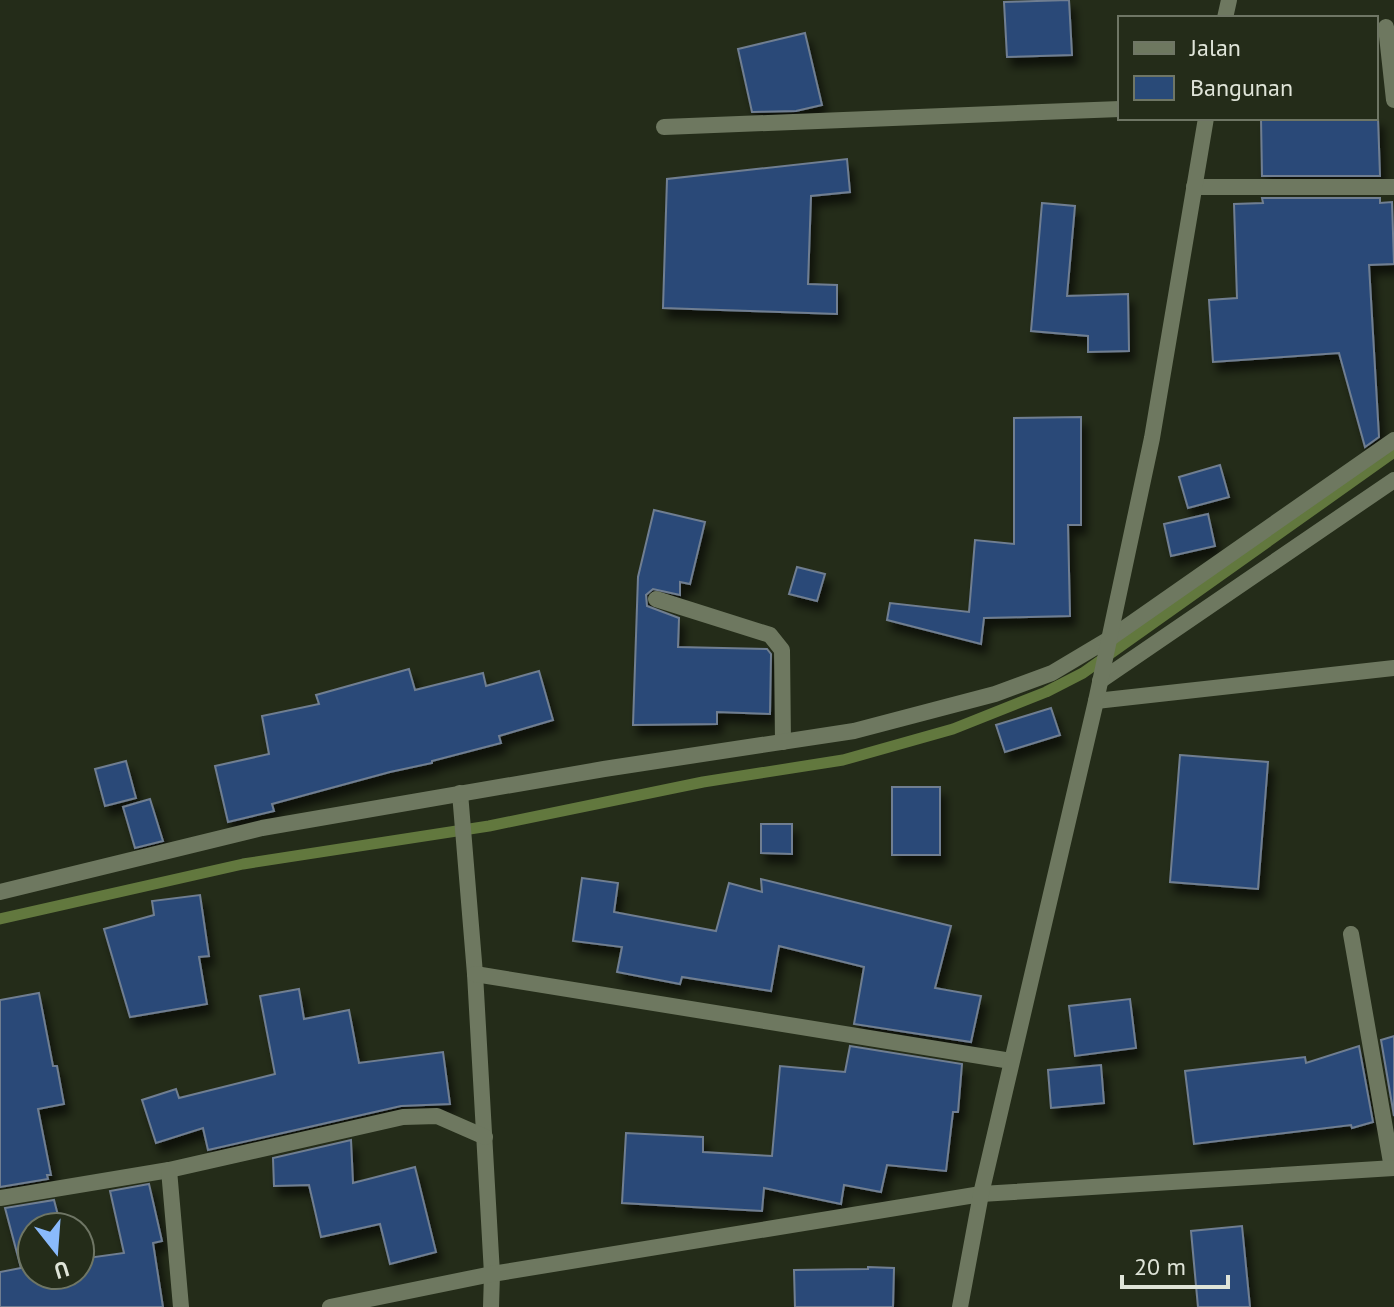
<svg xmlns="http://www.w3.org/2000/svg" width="1394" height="1307" font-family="'PT Sans',sans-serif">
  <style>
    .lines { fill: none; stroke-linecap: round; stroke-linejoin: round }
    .stream { stroke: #62783e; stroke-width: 11 }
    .building { fill: #294a78; stroke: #707e91; stroke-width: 2; filter: url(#shadow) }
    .street { stroke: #6e7860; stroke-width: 16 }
  </style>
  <defs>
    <filter id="shadow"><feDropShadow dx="5" dy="9" stdDeviation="4" flood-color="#0009"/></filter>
  </defs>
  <rect width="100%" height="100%" fill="#242c19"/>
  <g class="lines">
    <polyline class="stream" points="0,919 243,864 489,826 703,782 843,760 953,729 1046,692 1083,673 1394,452"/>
  </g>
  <g class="building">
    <polygon points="1069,0 1072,55 1007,57 1004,2"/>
    <polygon points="805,33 822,105 796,111 752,112 738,49"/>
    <polygon points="1261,118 1378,118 1380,176 1262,176"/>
    <polygon points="847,159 850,192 811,196 808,284 837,285 837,314 663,308 667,179"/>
    <polygon points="1262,198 1380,198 1380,203 1392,202 1394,264 1369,265 1379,437 1365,447 1339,353 1213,362 1209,300 1237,298 1234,204 1263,203"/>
    <polygon points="1042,203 1075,206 1067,296 1128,294 1129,351 1088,352 1088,336 1031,331"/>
    <polygon points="1081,417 1081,525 1068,525 1070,616 984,618 981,644 887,620 890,603 969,612 975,540 1014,544 1014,418"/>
    <polygon points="1220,465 1229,497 1188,508 1179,477"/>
    <polygon points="654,510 705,522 690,584 680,582 680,595 653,589 646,595 647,606 679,618 678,647 767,649 771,654 770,714 717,712 717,724 633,725 638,577"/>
    <polygon points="1208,514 1215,546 1171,556 1164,524"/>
    <polygon points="797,567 825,574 817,601 789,594"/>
    <polygon points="409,669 415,690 483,673 486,686 539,671 553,720 499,736 501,743 432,761 432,763 390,772 272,804 274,811 228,822 215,766 269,754 262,716 319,704 316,695"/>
    <polygon points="1051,708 1060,735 1005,752 996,725"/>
    <polygon points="1180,755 1268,762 1258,889 1170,882"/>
    <polygon points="126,761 136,798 105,806 95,769"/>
    <rect x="892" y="787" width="48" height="68"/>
    <polygon points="150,799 163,841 135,848 123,807"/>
    <polygon points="761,824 792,824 792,854 761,853"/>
    <polygon points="582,878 618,883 614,912 716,931 729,883 762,892 761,879 951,926 935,988 981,996 971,1042 854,1024 864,967 779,946 771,991 682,977 680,984 617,972 622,947 573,941"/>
    <polygon points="200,895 209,956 199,957 207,1004 130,1017 104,929 154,915 152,901"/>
    <polygon points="299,989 304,1019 349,1010 359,1063 443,1052 450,1104 401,1106 208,1150 203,1128 156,1143 142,1100 176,1089 179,1098 275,1074 260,996"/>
    <polygon points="39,993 53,1066 57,1066 64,1104 38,1109 51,1175 47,1175 48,1179 0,1187 0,1000"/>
    <polygon points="1130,999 1136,1048 1075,1056 1069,1006"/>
    <polygon points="1394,1036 1394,1116 1381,1040"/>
    <polygon points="850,1046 962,1064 958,1112 953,1112 946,1171 887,1165 881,1192 844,1185 841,1204 764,1188 762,1211 622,1203 626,1133 703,1137 703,1152 772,1156 780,1066 845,1072"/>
    <polygon points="1359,1046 1373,1122 1352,1128 1351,1125 1194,1144 1185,1071 1305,1057 1306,1063"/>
    <polygon points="1101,1065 1104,1103 1051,1108 1048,1070"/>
    <polygon points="351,1140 353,1183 415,1167 436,1252 390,1264 380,1224 321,1237 309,1185 274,1186 273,1158"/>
    <polygon points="149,1184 162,1241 153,1243 163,1307 0,1307 0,1272 21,1268 5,1208 54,1200 61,1227 32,1227 32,1275 80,1275 80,1259 124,1253 110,1191"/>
    <polygon points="1242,1226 1250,1307 1198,1307 1191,1231"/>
    <polygon points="868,1267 894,1268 893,1307 795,1307 794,1270 868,1269"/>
  </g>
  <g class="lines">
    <g class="street">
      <polyline points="1225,18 1229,0"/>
      <polyline points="1386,27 1394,100"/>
      <polyline points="664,127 1120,109"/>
      <polyline points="1194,187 1394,187"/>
      <polyline points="656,599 770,635 782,650 783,742"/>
      <polyline points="1100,681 1394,480"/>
      <polyline points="1096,701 1394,668"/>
      <polyline points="460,793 475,974 492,1274 491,1307"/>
      <polyline points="0,892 262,828 604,769 854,731 995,694 1052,673 1109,639 1394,440"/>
      <polyline points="1351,934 1392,1168"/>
      <polyline points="475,974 1011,1061"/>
      <polyline points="0,1198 169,1170"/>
      <polyline points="181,1307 169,1170 403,1117 437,1116 485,1137"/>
      <polyline points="330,1307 492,1274 981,1194 1394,1168"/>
      <polyline points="960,1307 981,1194 1096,701 1152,438 1206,118"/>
    </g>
  </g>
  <rect x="1118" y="16" width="260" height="104" fill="#242c19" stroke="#6f7665" stroke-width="2"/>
  <rect x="1134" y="42" width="40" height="12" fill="#6e7860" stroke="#6f7665" stroke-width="2"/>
  <text x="1190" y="56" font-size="24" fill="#dfe4d8">Jalan</text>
  <rect x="1134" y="76" width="40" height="24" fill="#294a78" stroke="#6f7665" stroke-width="2"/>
  <text x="1190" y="96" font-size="24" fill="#dfe4d8">Bangunan</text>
  <g transform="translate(56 1251) rotate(163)"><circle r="38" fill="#242c19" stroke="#6f7665" stroke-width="2"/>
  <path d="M0-6L14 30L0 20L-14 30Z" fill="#8abafc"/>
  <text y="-12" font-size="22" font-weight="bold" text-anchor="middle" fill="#dfe4d8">U</text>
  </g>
  <path d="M1122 1275v12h106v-12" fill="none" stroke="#dfe4d8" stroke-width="4"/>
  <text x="1134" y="1275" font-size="24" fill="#dfe4d8" stroke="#242c19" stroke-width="6" paint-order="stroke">20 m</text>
</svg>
